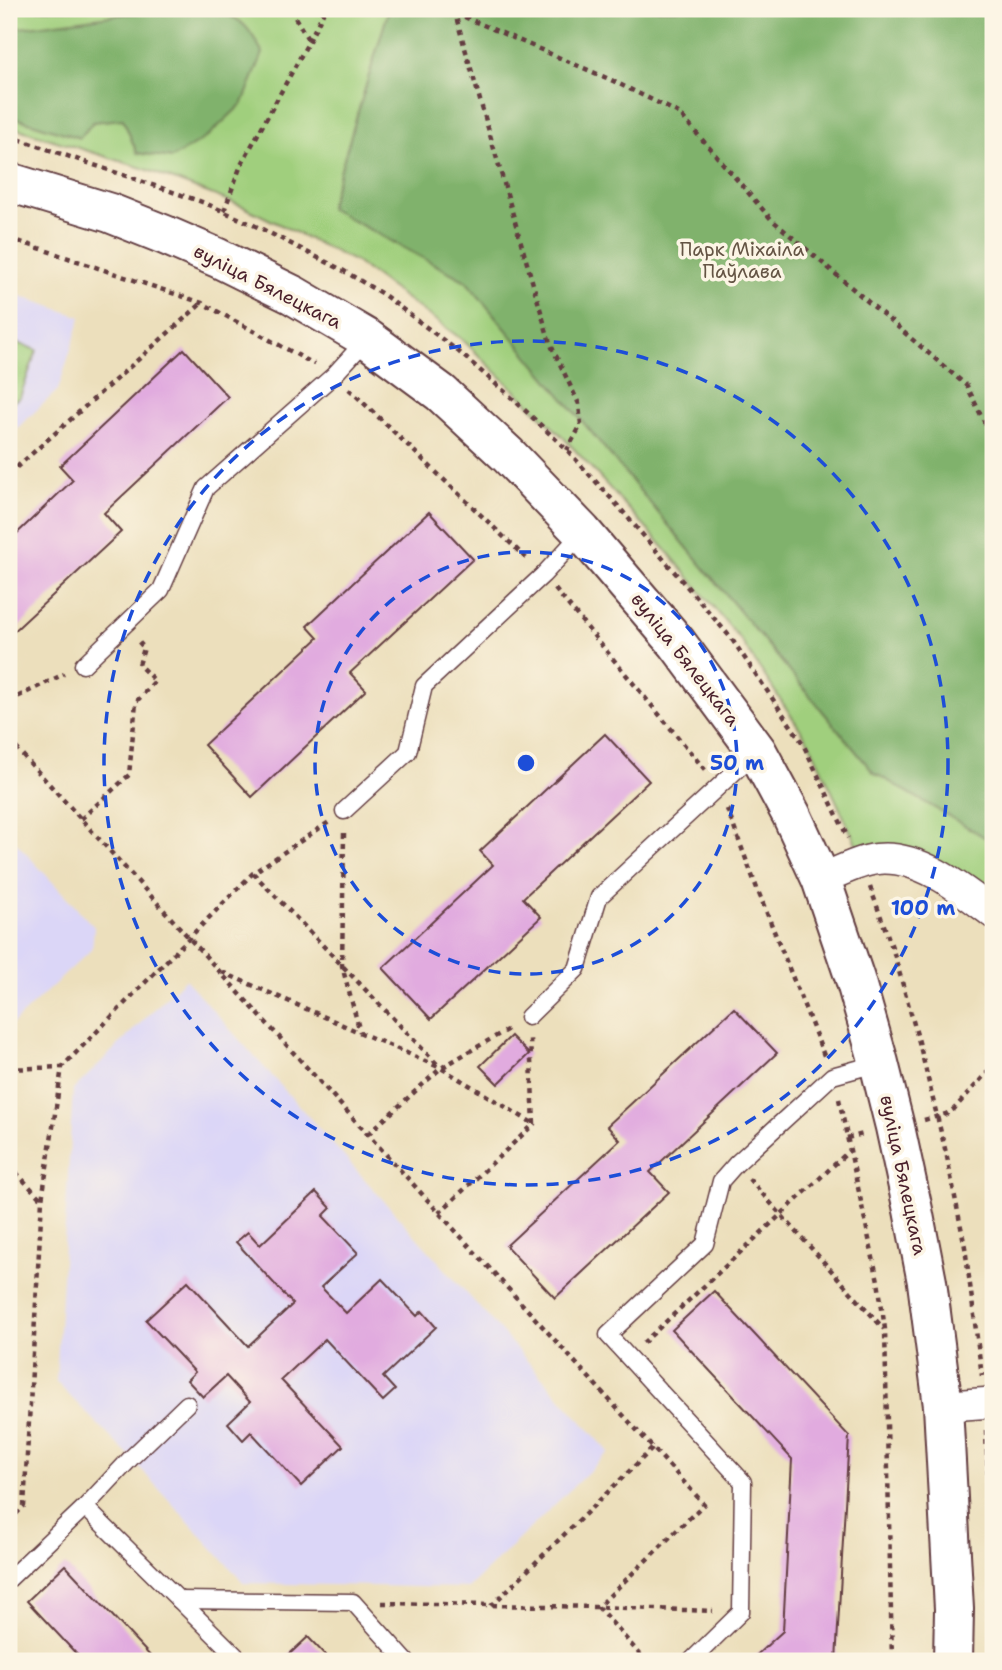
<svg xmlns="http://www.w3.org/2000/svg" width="1002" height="1670" font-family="'Shantell Sans',sans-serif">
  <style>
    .built { fill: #dbd6f7 }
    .green { fill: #a0cf7d; stroke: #757754; stroke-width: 2 }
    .forest { fill: #80b26c; stroke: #65684c; stroke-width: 2 }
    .building { fill: #e1abdf }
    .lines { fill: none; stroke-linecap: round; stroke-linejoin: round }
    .service-casing { stroke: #623c41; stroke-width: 19 }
    .minor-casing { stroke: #623c41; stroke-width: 33 }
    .tertiary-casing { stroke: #623c41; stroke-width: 42 }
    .path { stroke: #623c41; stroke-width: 4.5; stroke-dasharray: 5 5; stroke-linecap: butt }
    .service { stroke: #fff; stroke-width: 16 }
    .minor { stroke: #fff; stroke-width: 30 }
    .tertiary { stroke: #fff; stroke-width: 38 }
    .ring { fill: none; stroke: #1d4ed8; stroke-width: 3.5; stroke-dasharray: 12 9 }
    .labels { text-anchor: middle; stroke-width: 7; stroke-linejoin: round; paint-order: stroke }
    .park-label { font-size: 19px; fill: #645444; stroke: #fcf5e5 }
    .street-label { font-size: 19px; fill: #4a1f2b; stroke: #fcf5e5 }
    .centre { fill: #1d4ed8; stroke: #fcf5e5; stroke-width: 3.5 }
    .ring-label { font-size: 21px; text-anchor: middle; font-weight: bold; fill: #1d4ed8; stroke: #fcf5e5; stroke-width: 7; stroke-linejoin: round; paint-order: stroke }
  </style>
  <rect width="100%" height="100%" fill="#fcf5e5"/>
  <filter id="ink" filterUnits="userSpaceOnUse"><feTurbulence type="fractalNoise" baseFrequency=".0143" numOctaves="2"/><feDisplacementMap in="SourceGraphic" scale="14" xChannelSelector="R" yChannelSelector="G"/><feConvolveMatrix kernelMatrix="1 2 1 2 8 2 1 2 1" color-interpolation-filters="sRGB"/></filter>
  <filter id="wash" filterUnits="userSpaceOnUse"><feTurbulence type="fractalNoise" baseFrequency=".00686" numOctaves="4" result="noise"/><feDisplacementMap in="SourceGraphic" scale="28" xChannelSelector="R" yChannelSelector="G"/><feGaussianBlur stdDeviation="1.57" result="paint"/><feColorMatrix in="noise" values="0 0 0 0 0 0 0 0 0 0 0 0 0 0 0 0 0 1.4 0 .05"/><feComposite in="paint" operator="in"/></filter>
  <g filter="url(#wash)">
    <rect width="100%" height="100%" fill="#ecdfbc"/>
    <g class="built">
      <polygon points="9,292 81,317 58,390 9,436"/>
      <polygon points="9,835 94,927 92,949 12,1024 9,1024"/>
      <polygon points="185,979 609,1452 468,1588 244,1583 131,1458 56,1382 73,1090"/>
    </g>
    <g class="green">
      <polygon points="9,9 993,9 993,897 859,850 810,744 740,639 667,551 563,437 464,341 356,262 242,206 145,169 9,126"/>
      <polygon points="9,340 37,350 20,397 9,404"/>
    </g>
    <g class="forest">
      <path d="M163 9C186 9 227 7 244 25 252 32 257 44 263 53L243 103 207 137 172 158 137 153 123 119 93 122 80 138 9 116V20L20 28Z"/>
      <polygon points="389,9 993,9 993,842 873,772 466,281 329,208"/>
    </g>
    <g id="blocks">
      <g class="building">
        <polygon points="184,349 228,397 104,513 121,532 9,636 9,541 73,480 60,466"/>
        <polygon points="429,512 473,559 350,673 366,690 252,797 204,745 318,638 307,626"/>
        <polygon points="605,734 649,781 523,898 541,917 431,1019 383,968 493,865 480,851"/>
        <polygon points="734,1008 777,1053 650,1172 669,1192 555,1298 506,1246 620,1140 607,1126"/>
        <polygon points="511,1036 529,1054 498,1084 480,1066"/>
        <polygon points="316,1192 331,1208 323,1216 358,1253 321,1287 346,1313 382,1279 417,1316 422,1311 436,1327 383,1377 395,1390 383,1401 325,1339 281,1380 343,1446 301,1486 251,1432 243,1440 228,1423 250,1402 226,1376 203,1397 187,1380 195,1372 146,1320 188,1281 248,1346 293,1304 236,1242 248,1232 260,1245"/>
        <polygon points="714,1291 849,1436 836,1661 750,1661 783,1631 792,1459 672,1330"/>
        <polygon points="65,1565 108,1611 155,1661 83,1661 27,1601"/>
        <polygon points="308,1637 331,1661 282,1661"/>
      </g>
    </g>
  </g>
  <g filter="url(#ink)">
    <use href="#blocks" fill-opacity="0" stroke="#623c41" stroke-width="2"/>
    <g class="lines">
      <defs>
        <g id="service">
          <polyline points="83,665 161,590 206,488 334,375 367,339"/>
          <polyline points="344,811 408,752 424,686 543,575 582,533"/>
          <polyline points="528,1017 577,969 599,897 757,751"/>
          <polyline points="85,1507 241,1661"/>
          <polyline points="9,1579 85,1507 131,1458 187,1404"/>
          <polyline points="179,1600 353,1602 406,1661"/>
          <polyline points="691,1661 741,1612 743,1482 608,1335 705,1244 721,1181 736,1164 832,1076 879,1063"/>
        </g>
        <g id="minor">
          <path d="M821 879C839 872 858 861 877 859 919 854 963 890 993 913"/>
          <polyline points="943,1406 985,1403 993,1404"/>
        </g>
        <polyline id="tertiary" points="9,182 110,213 165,235 218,258 293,295 368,339 441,393 508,455 582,532 677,643 757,751 791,814 821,879 855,979 879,1063 895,1127 913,1210 927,1282 943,1406 954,1609 953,1661"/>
      </defs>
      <use href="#service" class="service-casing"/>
      <use href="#minor" class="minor-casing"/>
      <use href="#tertiary" class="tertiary-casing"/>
      <g class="path">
        <polyline points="290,9 309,41"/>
        <polyline points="446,9 609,79 679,113 771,219 967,386 993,440"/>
        <polyline points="454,10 550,343 579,404 581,425 567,450"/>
        <polyline points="9,136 205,203 260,228 344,271 384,295 459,352 512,398 567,450 618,506 731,638 802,742 848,838"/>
        <polyline points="224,211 241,165 309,41 325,9"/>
        <polyline points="9,238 202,303 314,364"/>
        <polyline points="349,389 528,560"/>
        <polyline points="9,474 202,303"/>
        <polyline points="555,589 706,771"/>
        <polyline points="9,701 64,674"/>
        <polyline points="9,740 704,1504 598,1607 646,1661"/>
        <polyline points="727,809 758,891 825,1058"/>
        <polyline points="81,819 129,775 136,702 155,681 139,665 144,648 137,640"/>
        <polyline points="344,833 342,966 360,1032"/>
        <polyline points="253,873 438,1065"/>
        <polyline points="870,887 893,950 919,1042 947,1157 965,1247 982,1376"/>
        <polyline points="222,972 441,1068 534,1124"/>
        <polyline points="9,1069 62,1067"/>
        <polyline points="839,1099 878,1281 885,1329 892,1661"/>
        <polyline points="924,1120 946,1114 954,1109 993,1066"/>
        <polyline points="368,1134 441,1068 510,1028"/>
        <polyline points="847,1138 863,1134"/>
        <polyline points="9,1165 42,1200"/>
        <polyline points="749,1179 884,1329"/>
        <polyline points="439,1213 534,1124 530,1039"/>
        <polyline points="643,1343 849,1151"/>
        <polyline points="986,1430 993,1607"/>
        <polyline points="9,1521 24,1506 42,1200 62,1067 253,873 329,822"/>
        <polyline points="382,1603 598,1607 713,1611"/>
        <polyline points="491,1606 653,1448"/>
      </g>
      <use href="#service" class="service"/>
      <use href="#minor" class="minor"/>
      <use href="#tertiary" class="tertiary"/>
    </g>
  </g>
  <g class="ring">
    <circle cx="526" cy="763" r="211"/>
    <circle cx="526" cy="763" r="422"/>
  </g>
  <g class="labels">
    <g class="park-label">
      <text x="742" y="256">Парк Міхаіла<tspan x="742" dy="22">Паўлава</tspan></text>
    </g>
    <g class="street-label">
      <text transform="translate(268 286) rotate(27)" y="7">вуліца Бялецкага</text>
      <text transform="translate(686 659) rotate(52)" y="7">вуліца Бялецкага</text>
      <text transform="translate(904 1175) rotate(78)" y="7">вуліца Бялецкага</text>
    </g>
  </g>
  <circle cx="526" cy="763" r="10" class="centre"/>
  <g class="ring-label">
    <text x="737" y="770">50 m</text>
    <text x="923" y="915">100 m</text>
  </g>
  <rect width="1002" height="1670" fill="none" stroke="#fcf5e5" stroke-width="35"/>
</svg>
